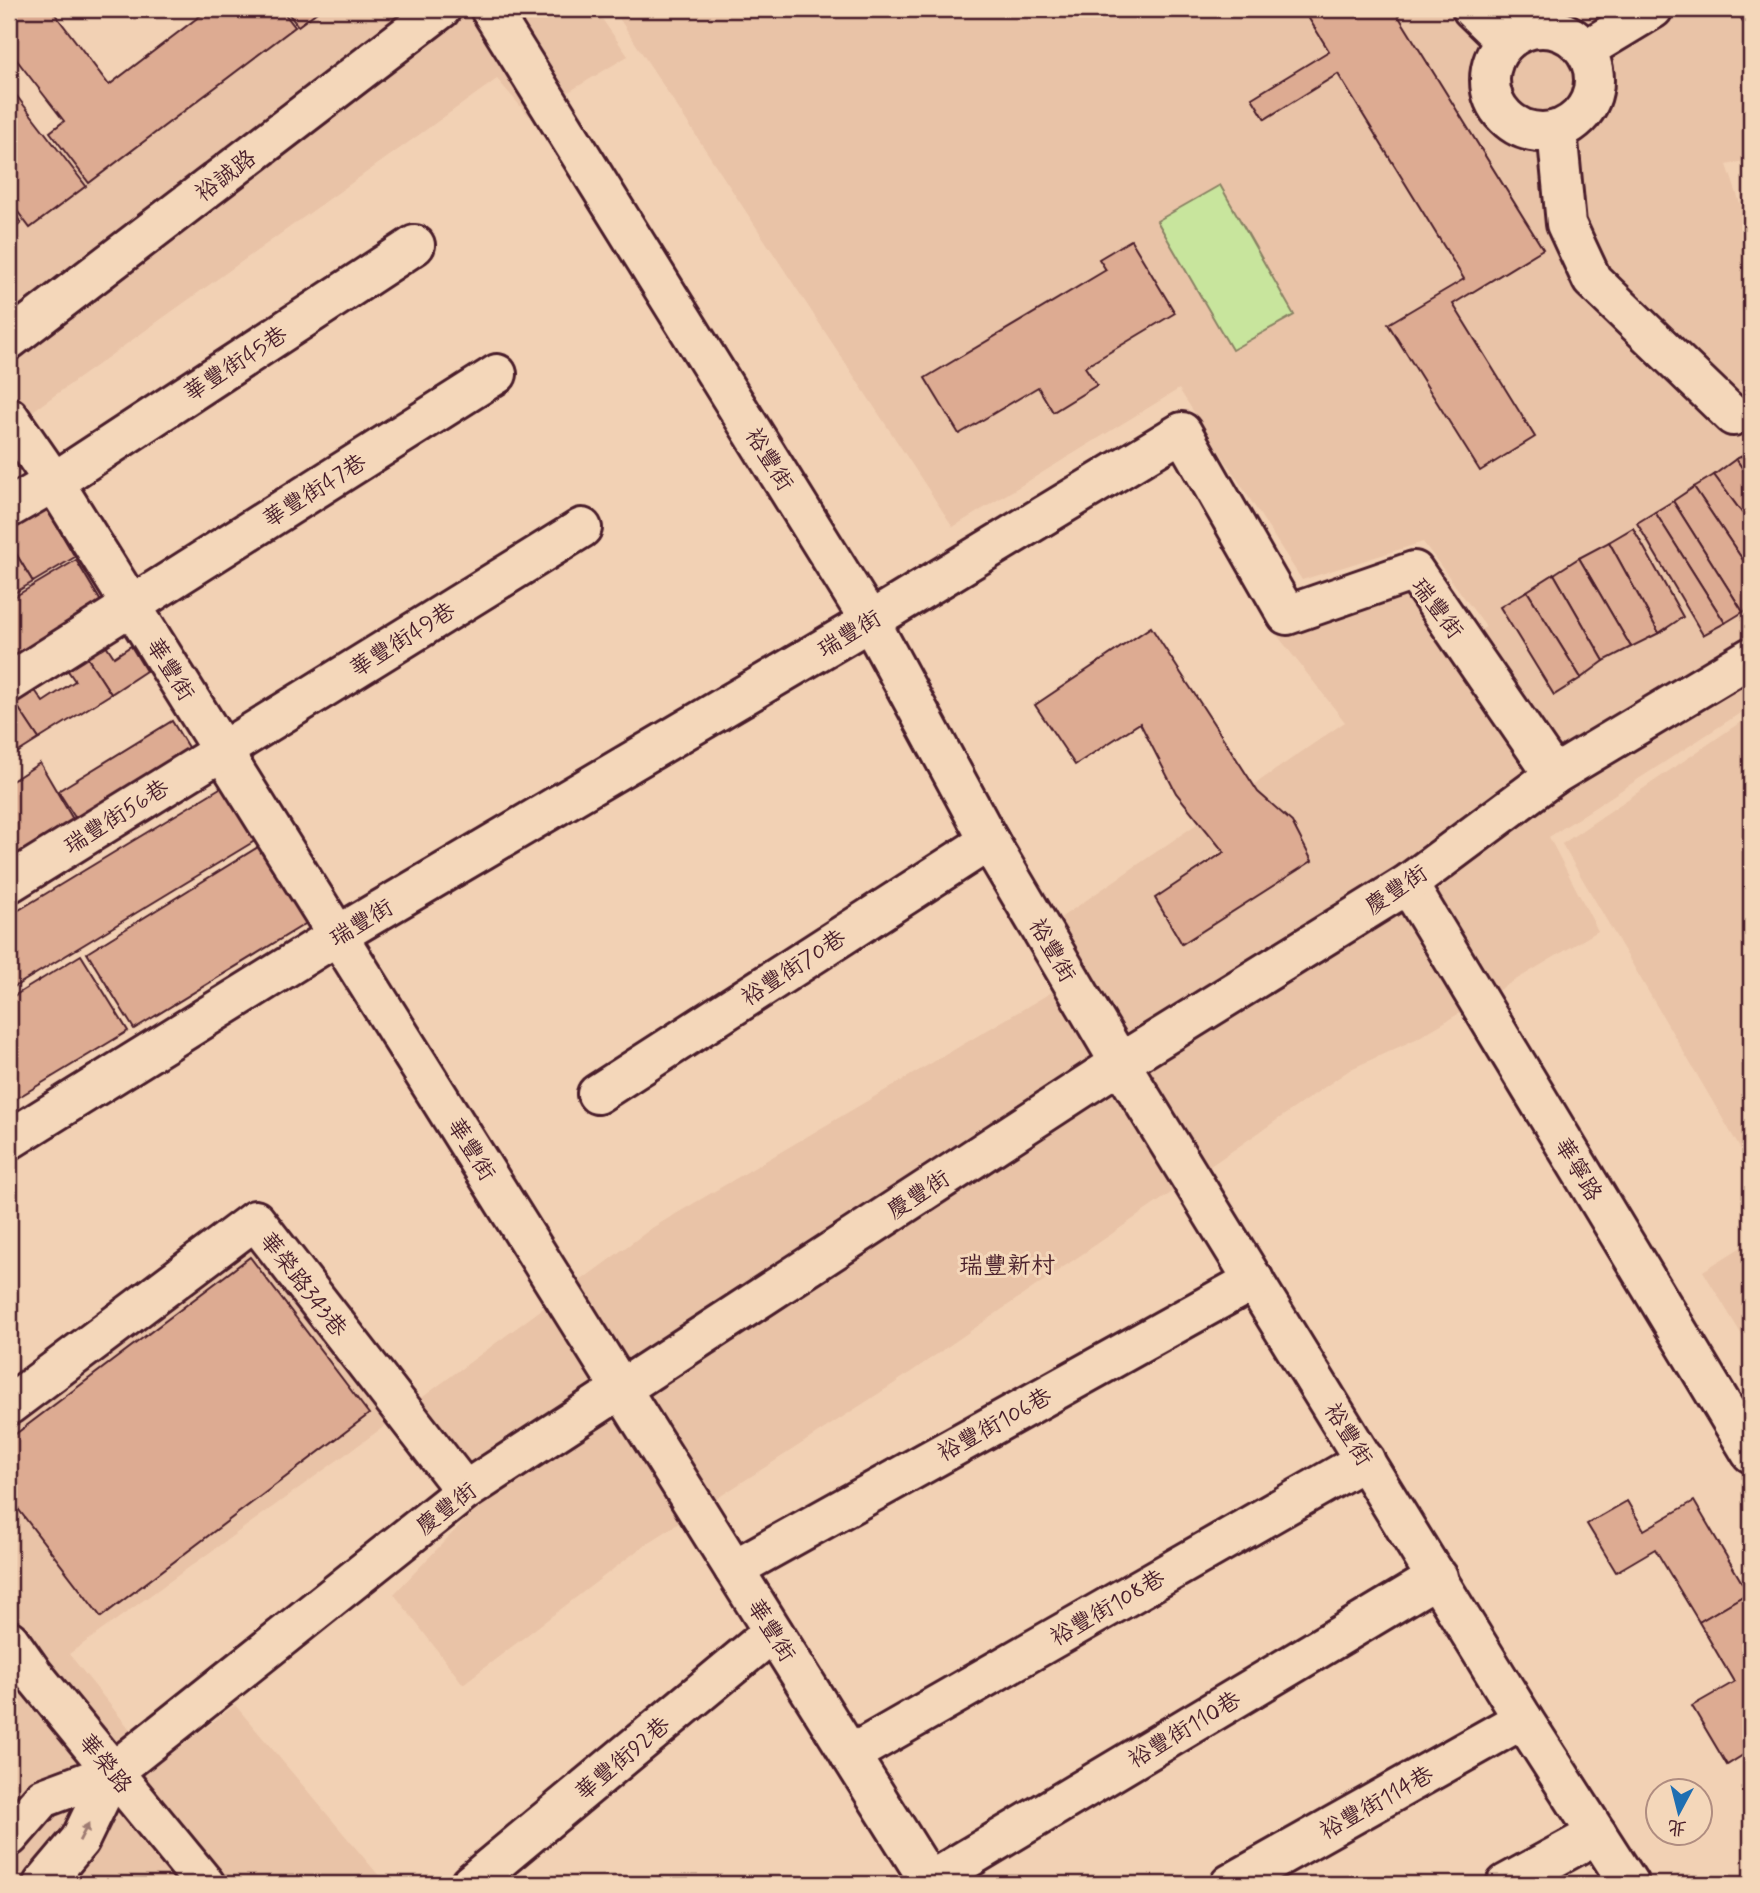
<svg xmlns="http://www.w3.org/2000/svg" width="1760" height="1893" font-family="Mynerve,'LXGW WenKai TC',sans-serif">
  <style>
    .built { fill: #e9c3a7 }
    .green { fill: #c8e59d; stroke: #898264; stroke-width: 2 }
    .building { fill: #ddab92; stroke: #4a1f2b; stroke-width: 2 }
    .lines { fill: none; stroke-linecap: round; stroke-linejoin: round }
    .minor-casing { stroke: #4a1f2b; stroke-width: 44 }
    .minor { stroke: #f4d7ba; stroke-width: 38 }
    .oneway { fill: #9f7b72 }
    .labels { text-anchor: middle; stroke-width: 6; stroke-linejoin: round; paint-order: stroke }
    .street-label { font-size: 23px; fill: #4a1f2b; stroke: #f4d7ba }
    .neighbourhood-label { font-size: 24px; fill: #4a1f2b; stroke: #f4d7ba }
  </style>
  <rect width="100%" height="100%" fill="#f2d1b4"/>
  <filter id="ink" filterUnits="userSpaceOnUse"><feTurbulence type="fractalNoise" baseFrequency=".0143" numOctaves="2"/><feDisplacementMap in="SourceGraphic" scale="14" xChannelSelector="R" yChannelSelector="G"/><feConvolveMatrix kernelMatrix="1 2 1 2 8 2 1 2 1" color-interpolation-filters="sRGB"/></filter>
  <g filter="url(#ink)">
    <g class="built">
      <polygon points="253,9 595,9 628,56 529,116 497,79 9,428 9,189"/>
      <polygon points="613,9 1751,9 1751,159 1727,165 1751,235 1751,706 1549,837 1598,931 1416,1039 1351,1069 895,1383 642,1547 463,1684 394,1594 463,1522 389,1423 69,1654 158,1764 235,1705 386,1884 9,1884 9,1396 19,1414 258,1243 389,1422 652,1228 1057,989 1024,943 1345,722 1277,635 1410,587 1446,649 1486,627 1423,542 1302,580 1179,389 953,527"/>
      <polygon points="1751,715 1751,1167 1562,844"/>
      <polygon points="1751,1241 1751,1350 1703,1271"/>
    </g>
    <polygon class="green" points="1220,185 1294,315 1232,350 1157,221"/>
    <g class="building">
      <polygon points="9,9 51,9 109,85 209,9 281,9 295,27 89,183 50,132 64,121 9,50"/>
      <polygon points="285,9 321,9 298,26"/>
      <polygon points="1303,9 1394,9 1543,249 1453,304 1535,437 1480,471 1388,324 1464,279 1338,74 1265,119 1252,98 1329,51"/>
      <polygon points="1736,9 1751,9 1751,27 1747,29"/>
      <polygon points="9,86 86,186 30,228 9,200"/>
      <polygon points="9,207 21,223 9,234"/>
      <polygon points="1131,240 1175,313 1085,367 1097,385 1053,412 1038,387 959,434 925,378 1106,270 1099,259"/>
      <polygon points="1751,452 1751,481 1736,459"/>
      <polygon points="1736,459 1751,481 1751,525 1714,475"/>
      <polygon points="1714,475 1751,525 1751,572 1694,487"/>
      <polygon points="1694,487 1751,572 1751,607 1743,612 1673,501"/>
      <polygon points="1673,501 1743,612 1725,623 1655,512"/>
      <polygon points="45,506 75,557 33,582 9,542 9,527"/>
      <polygon points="1655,512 1725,623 1703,635 1637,523"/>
      <polygon points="1633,528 1683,617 1659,633 1609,542"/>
      <polygon points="9,542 33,582 9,596"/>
      <polygon points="1609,542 1659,633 1631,647 1579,558"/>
      <polygon points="1579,558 1631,647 1604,661 1554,574"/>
      <polygon points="76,560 103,605 9,662 9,600"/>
      <polygon points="1554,574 1604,661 1581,678 1527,591"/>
      <polygon points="1527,591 1581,678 1554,695 1500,607"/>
      <polygon points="1151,627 1258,792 1292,822 1312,861 1182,944 1155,898 1224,852 1176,793 1140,723 1075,765 1035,705"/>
      <polygon points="102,639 114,657 131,646 146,671 111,694 83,651"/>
      <polygon points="83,651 111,694 39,739 10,696 30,683 43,702 75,681 64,665"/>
      <polygon points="14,701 39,739 9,758 9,705"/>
      <polygon points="172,721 189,749 76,819 58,791"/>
      <polygon points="40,763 74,821 9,861 9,783"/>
      <polygon points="225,785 258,839 9,990 9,916"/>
      <polygon points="263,844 310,921 134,1029 87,953"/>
      <polygon points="81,955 128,1031 9,1103 9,999"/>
      <polygon points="250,1257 369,1414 101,1617 9,1497 9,1439"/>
      <polygon points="1627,1501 1644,1530 1694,1501 1748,1593 1699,1622 1655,1549 1616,1572 1587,1524"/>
      <polygon points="1748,1593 1751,1598 1751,1750 1727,1765 1692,1706 1734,1682 1699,1622"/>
    </g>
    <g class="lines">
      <defs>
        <g id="minor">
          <polyline points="490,9 870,621 989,841 1120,1063 1523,1719 1629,1884"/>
          <polyline points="1472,9 1506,42"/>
          <circle cx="1542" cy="80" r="52"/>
          <polyline points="1585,50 1653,9"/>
          <polyline points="1557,130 1566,224 1592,280 1733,416"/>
          <polyline points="9,340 441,9"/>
          <polyline points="9,417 54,482 931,1884"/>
          <polyline points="9,508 54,482 415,245"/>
          <polyline points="9,683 497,374"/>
          <polyline points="9,883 582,528"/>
          <polyline points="1408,884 1751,1453"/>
          <polyline points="597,1094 989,841"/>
          <polyline points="9,1140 338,935 870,621 1182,432 1287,615 1414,571 1554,775"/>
          <polyline points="9,1405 255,1220 465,1491"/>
          <polyline points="734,1569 1254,1280"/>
          <polyline points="9,1640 33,1674 205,1884"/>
          <polyline points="850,1755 1365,1460"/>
          <polyline points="9,1837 43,1798 113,1772 465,1491 1120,1063 1408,884 1554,775 1751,657"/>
          <polyline points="930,1881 1438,1577"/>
          <polyline points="43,1884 80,1840 113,1772"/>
          <polyline points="470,1884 773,1632"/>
          <polyline points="1230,1884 1523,1719"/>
          <polyline points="1506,1884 1597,1834"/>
        </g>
      </defs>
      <use href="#minor" class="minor-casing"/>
      <use href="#minor" class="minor"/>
    </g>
    <defs><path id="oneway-solid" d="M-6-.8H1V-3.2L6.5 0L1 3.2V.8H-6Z" transform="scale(1.75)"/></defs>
    <use class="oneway" href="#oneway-solid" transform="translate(84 1832) rotate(-62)"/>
  </g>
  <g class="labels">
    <g class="street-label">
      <text transform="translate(225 175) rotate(-37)" y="8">裕誠路</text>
      <text transform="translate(235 363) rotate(-33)" y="8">華豐街45巷</text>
      <text transform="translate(770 459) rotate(58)" y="8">裕豐街</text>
      <text transform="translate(314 490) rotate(-32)" y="8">華豐街47巷</text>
      <text transform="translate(1438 608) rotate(53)" y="8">瑞豐街</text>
      <text transform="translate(849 633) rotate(-31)" y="8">瑞豐街</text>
      <text transform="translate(402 639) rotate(-32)" y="8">華豐街49巷</text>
      <text transform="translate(171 669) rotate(58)" y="8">華豐街</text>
      <text transform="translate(116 816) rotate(-32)" y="8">瑞豐街56巷</text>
      <text transform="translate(1396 889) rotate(-34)" y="8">慶豐街</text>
      <text transform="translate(361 922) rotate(-31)" y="8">瑞豐街</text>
      <text transform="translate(1053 950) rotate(60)" y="8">裕豐街</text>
      <text transform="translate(793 967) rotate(-33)" y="8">裕豐街70巷</text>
      <text transform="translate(472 1149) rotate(58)" y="8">華豐街</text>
      <text transform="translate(1579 1169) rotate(59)" y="8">華寧路</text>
      <text transform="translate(918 1194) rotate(-33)" y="8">慶豐街</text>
      <text transform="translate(304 1284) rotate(52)" y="8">華榮路343巷</text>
      <text transform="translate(994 1424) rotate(-29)" y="8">裕豐街106巷</text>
      <text transform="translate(1349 1434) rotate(58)" y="8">裕豐街</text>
      <text transform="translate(446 1508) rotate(-38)" y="8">慶豐街</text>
      <text transform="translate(1107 1607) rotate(-30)" y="8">裕豐街108巷</text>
      <text transform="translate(772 1630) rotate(58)" y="8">華豐街</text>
      <text transform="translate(1184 1729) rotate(-31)" y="8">裕豐街110巷</text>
      <text transform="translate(622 1758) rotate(-40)" y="8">華豐街92巷</text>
      <text transform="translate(106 1763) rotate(51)" y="8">華榮路</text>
      <text transform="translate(1376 1802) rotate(-29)" y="8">裕豐街114巷</text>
    </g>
    <g class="neighbourhood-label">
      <text x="1007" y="1273">瑞豐新村</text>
    </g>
  </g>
  <rect width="1760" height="1893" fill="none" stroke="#f4d7ba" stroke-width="35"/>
  <rect x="18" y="18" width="1725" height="1858" fill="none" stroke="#4a1f2b" stroke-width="2.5" filter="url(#ink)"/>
  <g transform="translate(1679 1812) rotate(187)"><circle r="33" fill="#f4d7ba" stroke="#b08d81" stroke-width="2"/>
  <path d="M0-5L12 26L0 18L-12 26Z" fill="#1f6fb2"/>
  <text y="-10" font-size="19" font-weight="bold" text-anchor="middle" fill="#4a1f2b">北</text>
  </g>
</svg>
